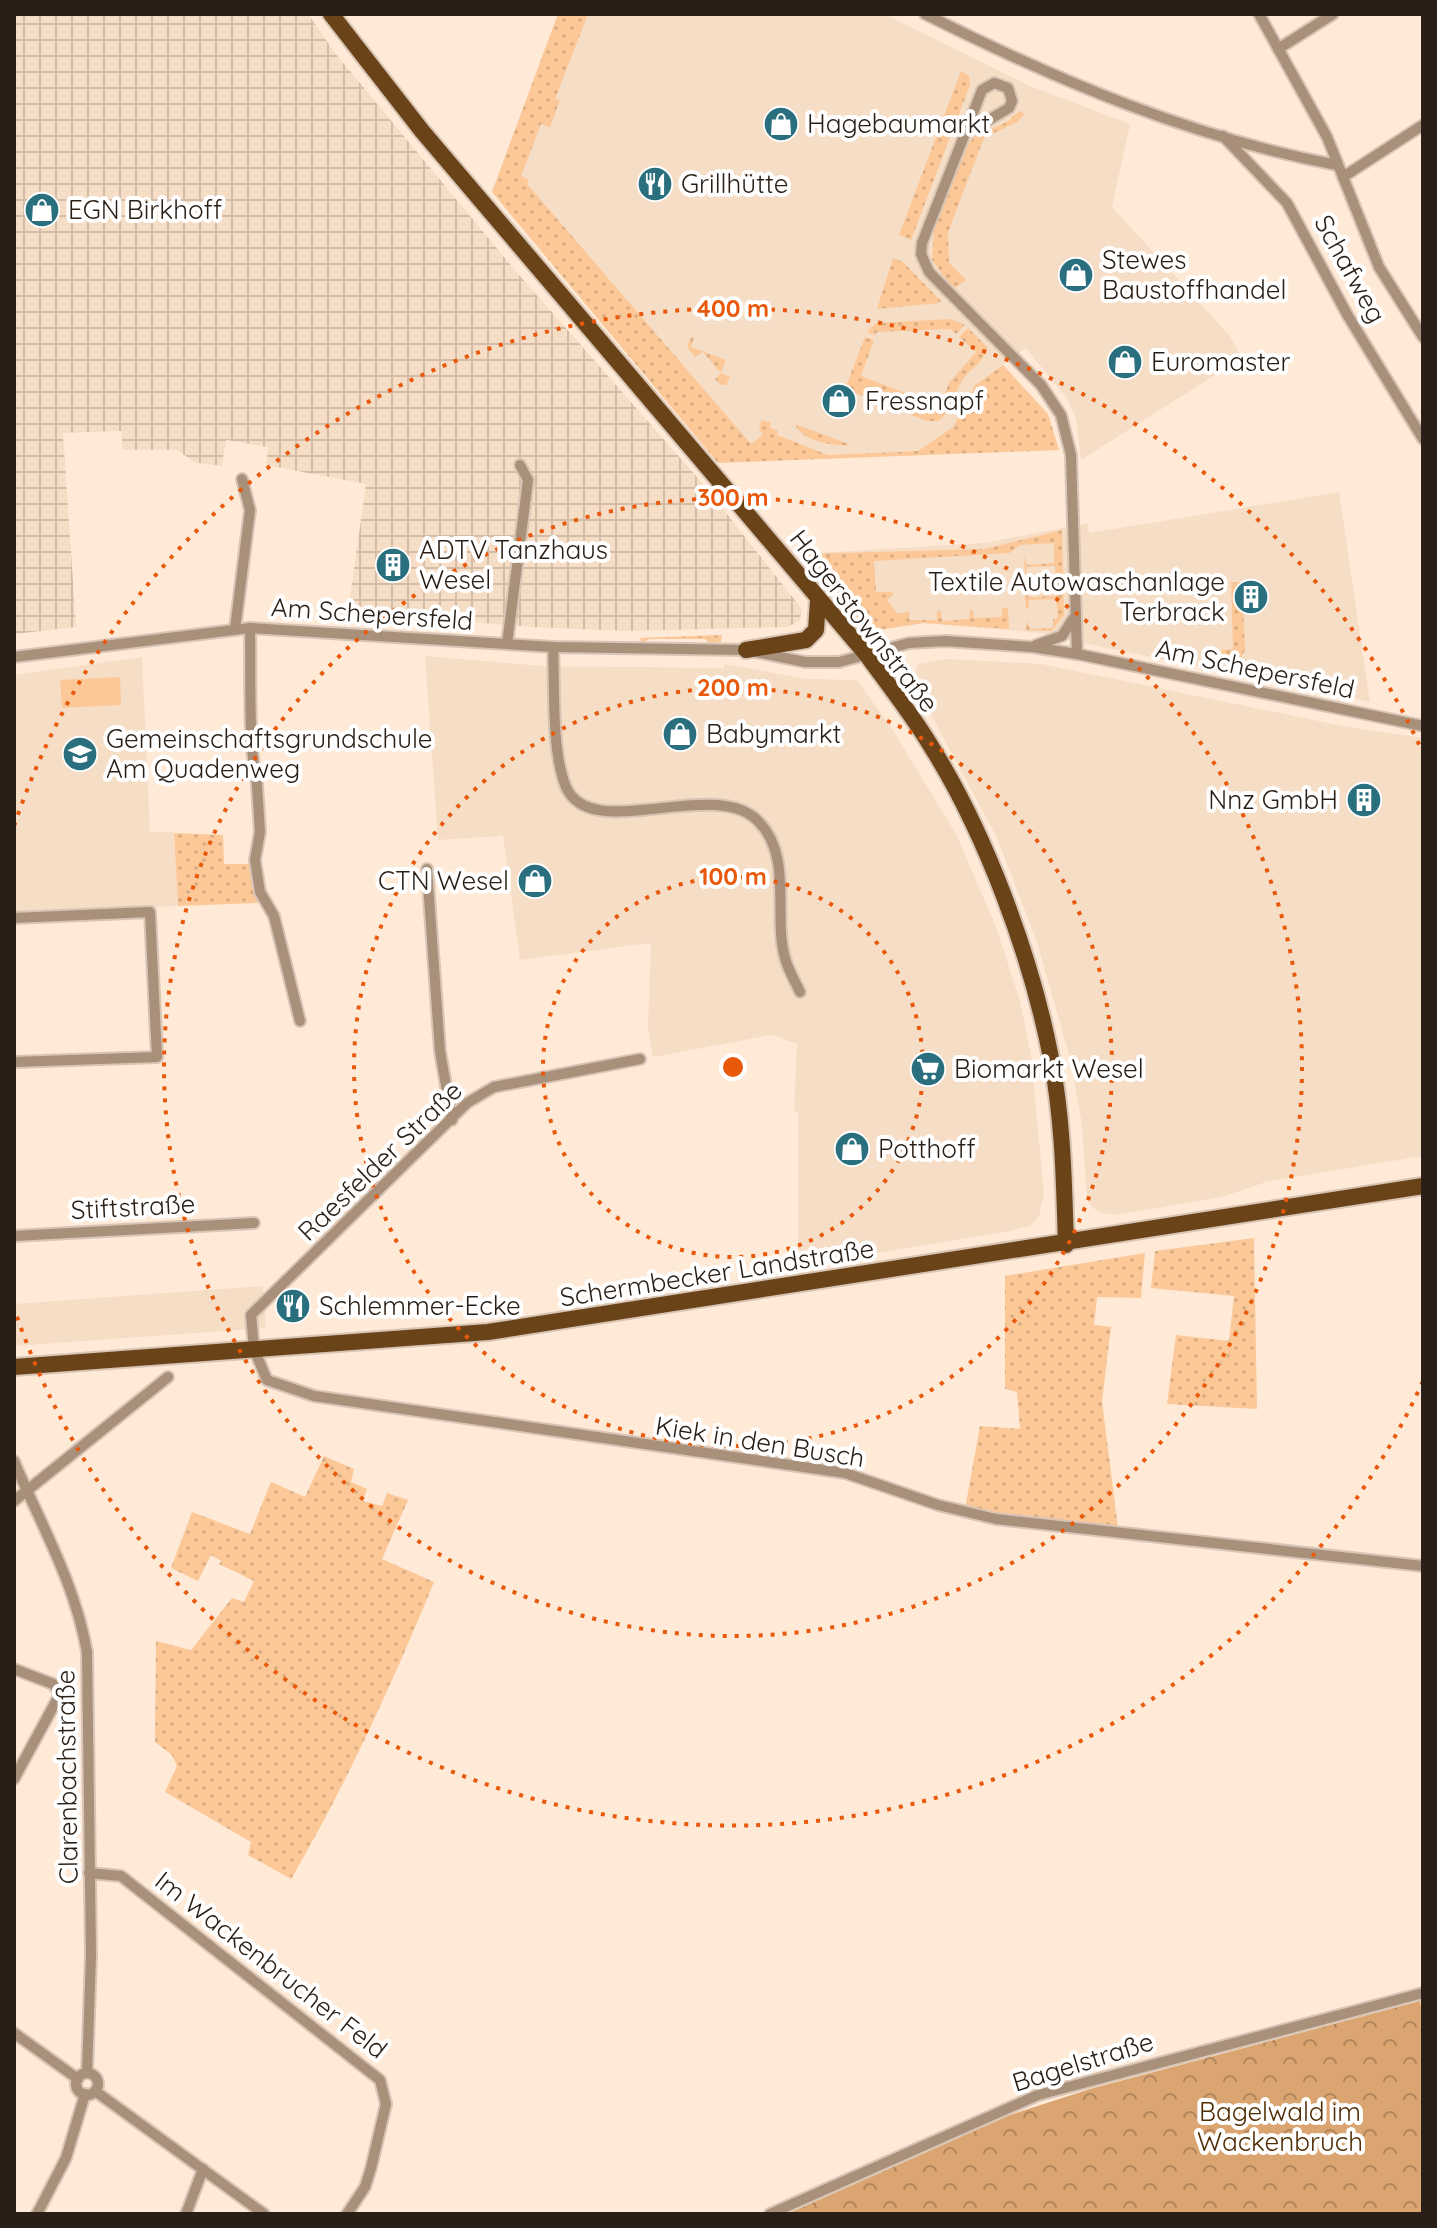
<svg xmlns="http://www.w3.org/2000/svg" width="1437" height="2228" font-family="Quicksand,sans-serif">
  <style>
    .built { fill: #f6ddc6 }
    .industrial { fill: url(#industrial-grid) }
    .green { fill: url(#green-dots) }
    .forest { fill: url(#forest-crowns) }
    .pitch { fill: #fcc898 }
    .lines { fill: none; stroke-linecap: round; stroke-linejoin: round }
    .minor-casing { stroke: #d8c5b5; stroke-width: 14 }
    .primary-casing { stroke: #d8c5b5; stroke-width: 20 }
    .minor { stroke: #a8907b; stroke-width: 10 }
    .primary { stroke: #6b4319; stroke-width: 16 }
    .ring { fill: none; stroke: #e8590c; stroke-width: 4; stroke-dasharray: 4 8 }
    .labels { text-anchor: middle; stroke-width: 8; stroke-linejoin: round; paint-order: stroke }
    .poi-label { font-size: 26px; fill: #291f17; stroke: #fff; text-anchor: start }
    .street-label { font-size: 26px; fill: #291f17; stroke: #fff }
    .park-label { font-size: 26px; fill: #512d03; stroke: #fff }
    .centre { fill: #e8590c; stroke: #fff; stroke-width: 4 }
    .ring-label { font-size: 24px; text-anchor: middle; font-weight: bold; fill: #e8590c; stroke: #fff; stroke-width: 8; stroke-linejoin: round; paint-order: stroke }
  </style>
  <defs>
    <pattern id="industrial-grid" width="8" height="8" patternUnits="userSpaceOnUse" patternTransform="scale(2)"><rect width="8" height="8" fill="#f6ddc6"/><path d="M0 4h8M4 0v8" fill="none" stroke="#d3bda9"/></pattern>
    <pattern id="green-dots" width="8" height="8" patternUnits="userSpaceOnUse" patternTransform="scale(2)"><rect width="8" height="8" fill="#fcc898"/><path d="M2 2h.1M6 6h.1" fill="none" stroke="#d8ab82" stroke-width="1.8" stroke-linecap="round"/></pattern>
    <pattern id="forest-crowns" width="20" height="18" patternUnits="userSpaceOnUse" patternTransform="scale(2)"><rect width="20" height="18" fill="#dba572"/><path d="M2 6a3 3 0 1 1 6 0M12 15a3 3 0 1 1 6 0" fill="none" stroke="#b2865d"/></pattern>
  </defs>
  <rect width="100%" height="100%" fill="#ffead8"/>
  <g class="built">
    <polygon points="558,14 884,14 1030,86 1130,124 1112,207 1230,336 1242,358 1081,460 1076,419 1068,400 1026,348 975,385 953,427 918,451 726,460 492,192"/>
    <polygon points="1339,492 1370,702 1064,639 1064,635 924,623 867,632 800,554 984,543 1088,523 1089,533"/>
    <polygon points="425,656 542,666 724,668 724,664 807,679 857,680 894,732 956,834 996,927 1020,1001 1031,1056 1044,1194 1039,1216 1030,1226 1009,1231 798,1266 798,1112 794,1111 797,1044 772,1035 653,1057 648,1027 651,943 520,960 503,836 438,840"/>
    <polygon points="142,657 150,832 174,832 178,906 14,912 14,675"/>
    <polygon points="948,659 1042,664 1343,726 1423,738 1423,1156 1266,1182 1222,1197 1117,1215 1100,1213 1092,1207 1087,1200 1082,1125 1071,1062 1037,942 997,838 912,679 918,664"/>
    <polygon points="263,1286 266,1328 14,1346 14,1304"/>
  </g>
  <polygon class="industrial" points="14,14 308,14 335,53 514,269 703,484 802,609 800,620 788,627 627,631 532,627 348,612 366,484 266,465 268,447 226,440 222,466 196,463 177,450 123,450 121,431 63,433 76,627 14,634"/>
  <g class="green">
    <polygon points="558,14 588,14 555,99 560,100 550,127 541,124 521,176 529,180 527,184 751,444 763,435 759,428 762,420 771,423 769,427 778,431 777,435 828,455 918,451 953,427 975,385 1003,365 1048,414 1059,450 718,463 492,192"/>
    <polygon points="961,71 969,76 970,85 911,240 899,235"/>
    <polygon points="1019,111 1025,114 1017,122 984,138 948,232 949,263 966,280 953,289 932,260 934,229 963,151 974,137 1007,122"/>
    <polygon points="893,258 903,262 941,301 939,303 877,309"/>
    <polygon points="950,319 965,325 956,334 950,329 877,332 875,335 867,332 876,323"/>
    <path d="M968 328 987 347C985 362 973 366 964 378 954 391 953 411 938 421H927L845 389 865 337 874 340 861 376 940 406 949 383 976 352 959 337Z"/>
    <polygon points="691,337 694,338 691,347 726,360 721,373 730,377 726,385 721,385 715,379 721,373 703,352 695,357 687,347"/>
    <path d="M795 424 851 445C834 446 802 442 795 424Z"/>
    <polygon points="1062,530 1064,615 1052,631 1025,630 1027,621 1030,629 1053,628 1053,619 1058,618 1056,599 1029,600 1029,609 1026,608 1024,588 1028,597 1056,596 1055,566 1027,567 1025,577 1024,556 1027,565 1054,563 1054,543 1020,545 1010,553 874,561 876,592 891,592 894,594 887,600 898,614 909,611 909,620 937,620 937,611 941,611 942,621 969,619 970,610 973,610 974,618 1002,617 1002,608 1008,608 1009,629 924,623 863,632 800,554 985,549"/>
    <polygon points="1231,582 1242,582 1245,650 1240,660 1232,662 1223,657 1221,650 1233,649"/>
    <polygon points="722,635 721,642 709,643 705,639 649,639 642,643 640,638"/>
    <polygon points="174,833 223,835 224,864 249,864 258,903 178,906"/>
    <polygon points="1254,1238 1257,1409 1167,1404 1176,1335 1229,1341 1234,1296 1151,1288 1155,1251"/>
    <polygon points="1145,1253 1141,1298 1097,1297 1094,1325 1111,1327 1102,1401 1118,1528 1001,1517 965,1509 980,1426 1020,1429 1017,1392 1005,1389 1005,1276"/>
    <path d="M324 1456 354 1469 351 1482 367 1489 363 1501 382 1506 387 1493 408 1500 382 1559 434 1582C392 1684 347 1783 291 1879L248 1855 251 1842 165 1792 177 1766 172 1755 155 1742 156 1641 191 1650 232 1598 244 1602 254 1581 219 1564 221 1561 211 1555 198 1581 171 1568 192 1512 250 1534 271 1482 305 1497Z"/>
  </g>
  <polygon class="forest" points="1420,2001 1423,2018 1423,2214 787,2214 1010,2115 1090,2089"/>
  <polygon class="pitch" points="120,677 121,705 62,708 60,680"/>
  <g class="lines">
    <defs>
      <g id="minor">
        <path d="M925 14C1056 80 1193 138 1337 165"/>
        <polyline points="1259,14 1327,137 1379,267 1423,337"/>
        <polyline points="1278,49 1333,14"/>
        <polyline points="963,135 1009,108 1012,101 1008,88 994,83 982,90 922,243 921,254 929,272 1041,385 1061,415 1071,455 1077,654"/>
        <polyline points="1223,136 1287,203 1348,316 1423,439"/>
        <polyline points="1343,177 1423,125"/>
        <path d="M250 628C251 653 248 757 256 770L260 832 255 860 260 892 274 916 300 1021"/>
        <polyline points="235,629 250,510 242,479"/>
        <polyline points="507,644 528,480 520,465"/>
        <polyline points="1036,645 1062,636 1073,619"/>
        <path d="M553 647C555 687 551 751 566 787 591 845 716 775 759 822 793 857 773 916 785 958 788 970 795 981 800 992"/>
        <polyline points="14,657 250,628 553,647 746,650 805,662 839,662 909,643 945,641 1032,647 1077,654 1423,726"/>
        <polyline points="427,869 440,1051 452,1120"/>
        <polyline points="14,918 150,912 157,1057 14,1062"/>
        <polyline points="640,1059 494,1087 467,1103 251,1315 254,1349 267,1380 314,1396 845,1473 938,1505 996,1519 1423,1566"/>
        <polyline points="14,1236 254,1223"/>
        <path d="M14 1461C41 1525 75 1583 87 1652L91 1955 87 2073"/>
        <polyline points="14,1501 168,1377"/>
        <polyline points="14,1669 53,1684 60,1694 14,1779"/>
        <polyline points="89,1873 121,1876 380,2080 386,2104 371,2168 365,2187 347,2214"/>
        <polyline points="14,2033 78,2079"/>
        <circle cx="87" cy="2084" r="11"/>
        <polyline points="95,2091 264,2214"/>
        <polyline points="37,2214 66,2158 85,2094"/>
        <polyline points="186,2214 203,2169"/>
        <polyline points="770,2214 1038,2095 1423,1993"/>
      </g>
      <g id="primary">
        <path d="M331 14 422 131 866 654C887 683 910 712 929 743 985 831 1031 955 1051 1058 1063 1119 1064 1182 1066 1245"/>
        <polyline points="746,650 806,640 816,630 818,601"/>
        <polyline points="14,1367 488,1332 1423,1186"/>
      </g>
    </defs>
    <use href="#minor" class="minor-casing"/>
    <use href="#primary" class="primary-casing"/>
    <use href="#minor" class="minor"/>
    <use href="#primary" class="primary"/>
  </g>
  <g class="ring">
    <circle cx="733" cy="1067" r="190"/>
    <circle cx="733" cy="1067" r="379"/>
    <circle cx="733" cy="1067" r="569"/>
    <path d="M1423 1381A758 758 0 0 1 14 1308M14 826A758 758 0 0 1 1423 753"/>
  </g>
  <defs>
    <symbol id="shop-disc" viewBox="-11 -11 22 22"><circle r="9.5" fill="#2a6f7e" stroke="#fff"/><path d="M-5-2.5h2.3a2.7 3.5 0 0 1 5.4 0H5L5.5 6h-11ZM-1.5-2.5h3a1.5 2.3 0 0 0-3 0Z" fill="#fff"/></symbol>
    <symbol id="restaurant-disc" viewBox="-11 -11 22 22"><circle r="9.5" fill="#2a6f7e" stroke="#fff"/><path d="M-5-6h1v4h1v-4h1v4h1v-4h1v5L-1.5 .5V6h-2V.5L-5-1ZM5-6V6H3V1.5H1.5Q1.5-4 5-6Z" fill="#fff"/></symbol>
    <symbol id="building-disc" viewBox="-11 -11 22 22"><circle r="9.5" fill="#2a6f7e" stroke="#fff"/><path d="M-4-6H4V6H1V3H-1V6H-4ZM-2.5-4.3h1.7v1.8h-1.7ZM.8-4.3h1.7v1.8H.8ZM-2.5-1h1.7V.8h-1.7ZM.8-1h1.7V.8H.8Z" fill="#fff"/></symbol>
    <symbol id="school-disc" viewBox="-11 -11 22 22"><circle r="9.5" fill="#2a6f7e" stroke="#fff"/><path d="M0-5L7-2L0 1L-7-2ZM-4 1L0 2.5L4 1V4Q0 6-4 4Z" fill="#fff"/></symbol>
    <symbol id="supermarket-disc" viewBox="-11 -11 22 22"><circle r="9.5" fill="#2a6f7e" stroke="#fff"/><path d="M-6-5.5h2.5l.6 2H6L4.5 2H-2.5L-4.4-4H-6ZM-1.5 3.2a1.3 1.3 0 1 0 .1 0ZM3 3.2a1.3 1.3 0 1 0 .1 0Z" fill="#fff"/></symbol>
  </defs>
  <g fill-rule="evenodd">
    <use href="#shop-disc" x="761" y="104" width="40" height="40"/>
    <use href="#restaurant-disc" x="635" y="164" width="40" height="40"/>
    <use href="#shop-disc" x="22" y="190" width="40" height="40"/>
    <use href="#shop-disc" x="1056" y="255" width="40" height="40"/>
    <use href="#shop-disc" x="1105" y="342" width="40" height="40"/>
    <use href="#shop-disc" x="819" y="381" width="40" height="40"/>
    <use href="#building-disc" x="373" y="545" width="40" height="40"/>
    <use href="#building-disc" x="1231" y="577" width="40" height="40"/>
    <use href="#shop-disc" x="660" y="714" width="40" height="40"/>
    <use href="#school-disc" x="60" y="734" width="40" height="40"/>
    <use href="#building-disc" x="1344" y="780" width="40" height="40"/>
    <use href="#shop-disc" x="515" y="861" width="40" height="40"/>
    <use href="#supermarket-disc" x="908" y="1049" width="40" height="40"/>
    <use href="#shop-disc" x="832" y="1129" width="40" height="40"/>
    <use href="#restaurant-disc" x="273" y="1286" width="40" height="40"/>
  </g>
  <g class="labels">
    <g class="poi-label">
      <text x="807" y="133">Hagebaumarkt</text>
      <text x="681" y="193">Grillhütte</text>
      <text x="68" y="219">EGN Birkhoff</text>
      <text x="1102" y="269">Stewes<tspan x="1102" dy="30">Baustoffhandel</tspan></text>
      <text x="1151" y="371">Euromaster</text>
      <text x="865" y="410">Fressnapf</text>
      <text x="419" y="559">ADTV Tanzhaus<tspan x="419" dy="30">Wesel</tspan></text>
      <text x="1225" y="591" text-anchor="end">Textile Autowaschanlage<tspan x="1225" dy="30">Terbrack</tspan></text>
      <text x="706" y="743">Babymarkt</text>
      <text x="106" y="748">Gemeinschaftsgrundschule<tspan x="106" dy="30">Am Quadenweg</tspan></text>
      <text x="1338" y="809" text-anchor="end">Nnz GmbH</text>
      <text x="509" y="890" text-anchor="end">CTN Wesel</text>
      <text x="954" y="1078">Biomarkt Wesel</text>
      <text x="878" y="1158">Potthoff</text>
      <text x="319" y="1315">Schlemmer-Ecke</text>
    </g>
    <g class="street-label">
      <text transform="translate(1350 269) rotate(61)" y="9">Schafweg</text>
      <text transform="translate(372 614) rotate(4)" y="9">Am Schepersfeld</text>
      <text transform="translate(864 621) rotate(52)" y="9">Hagerstownstraße</text>
      <text transform="translate(1255 669) rotate(12)" y="9">Am Schepersfeld</text>
      <text transform="translate(380 1161) rotate(-44)" y="9">Raesfelder Straße</text>
      <text transform="translate(133 1207) rotate(-3)" y="9">Stiftstraße</text>
      <text transform="translate(717 1273) rotate(-9)" y="9">Schermbecker Landstraße</text>
      <text transform="translate(760 1442) rotate(9)" y="9">Kiek in den Busch</text>
      <text transform="translate(67 1777) rotate(-91)" y="9">Clarenbachstraße</text>
      <text transform="translate(271 1965) rotate(38)" y="9">Im Wackenbrucher Feld</text>
      <text transform="translate(1083 2062) rotate(-17)" y="9">Bagelstraße</text>
    </g>
    <g class="park-label">
      <text x="1280" y="2121">Bagelwald im<tspan x="1280" dy="30">Wackenbruch</tspan></text>
    </g>
  </g>
  <circle cx="733" cy="1067" r="12" class="centre"/>
  <g class="ring-label">
    <text x="733" y="317">400 m</text>
    <text x="733" y="506">300 m</text>
    <text x="733" y="696">200 m</text>
    <text x="733" y="885">100 m</text>
  </g>
  <rect width="1437" height="2228" fill="none" stroke="#291f17" stroke-width="32"/>
</svg>
